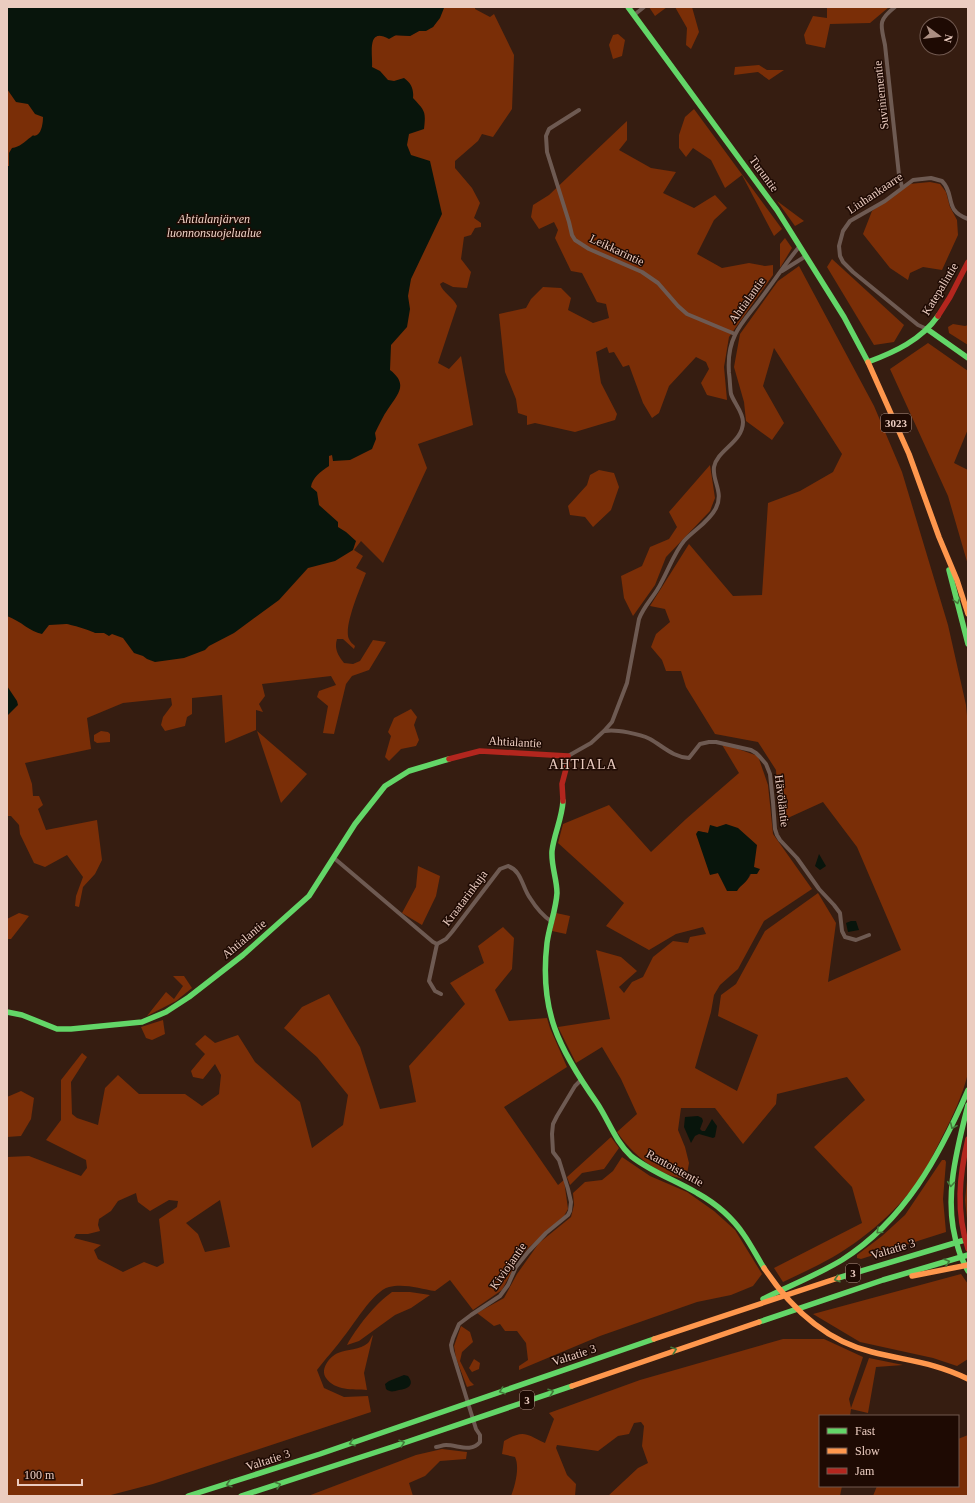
<svg xmlns="http://www.w3.org/2000/svg" width="975" height="1503" font-family="'Times New Roman',serif">
  <style>
    .green { fill: #7a2e07; fill-rule: evenodd }
    .water { fill: #08150c }
    .lines { fill: none; stroke-linecap: round; stroke-linejoin: round }
    .street { stroke: #6e5a52; stroke-width: 4 }
    .fast { stroke: #63d668; stroke-width: 5.5 }
    .slow { stroke: #ff974d; stroke-width: 5.5 }
    .jam { stroke: #b3261e; stroke-width: 5.5 }
    .oneway { stroke: #447a3b }
    .labels { text-anchor: middle; stroke-width: 3; stroke-linejoin: round; paint-order: stroke }
    .shield { fill: #1e0a03; stroke: #ae9287; stroke-width: 1 }
    .shield-label { font-size: 11px; font-weight: bold; fill: #ebccc0 }
    .street-label { font-size: 12px; fill: #ebccc0; stroke: #1e0a03 }
    .park-label { font-size: 12px; font-style: italic; fill: #f1d3c7; stroke: #1e0a03 }
    .quarter-label { font-size: 14px; letter-spacing: 1px; fill: #ebccc0; stroke: #1e0a03 }
  </style>
  <rect width="100%" height="100%" fill="#361d11"/>
  <g class="green">
    <path d="M7 7 375 37 380 35 410 36 419 31 433 27 439 18 443 7H475V9L490 17 494 14 514 55 512 109 493 137 482 134 478 141 455 161V168L472 188 480 203 474 218 481 223V227L475 228 471 235 464 237 461 259 471 272 467 288 453 287 443 282 440 284C443 293 453 297 457 306L438 363 449 369 461 356 473 425 418 444 427 468 383 563 361 541 354 550 363 556 356 568 366 573C361 586 343 627 349 639 350 642 353 644 355 646L354 649 343 639H337C334 649 338 655 344 663L353 664 360 661 373 640 386 642 369 670 352 676 346 684 334 734 323 733 328 706 317 697 319 691 336 685 331 676 262 684 265 696 259 704 263 712 256 710V730L225 743 222 695 192 698V714L187 717 185 726 165 731 161 725 163 717 172 705 171 698 123 703 87 718 91 749 25 763 32 784 33 796H39L43 805 38 809 46 830 97 820 102 860 95 874 83 887 79 907 75 906 76 896 83 877 67 855 45 867 34 863 20 834 19 825 11 816H7Z"/>
    <polygon points="649,7 667,7 655,16"/>
    <polygon points="675,7 692,7 699,32 691,49 686,45 687,28"/>
    <polygon points="827,7 889,7 870,23 830,24 825,48 806,44 804,35 813,16 827,18"/>
    <polygon points="618,34 625,40 622,56 613,59 609,45 613,35"/>
    <polygon points="759,65 767,70 784,70 769,80 758,72 734,75 735,67"/>
    <polygon points="694,109 782,229 774,236 742,175 725,188 711,160 693,148 686,157 679,148 679,135 685,117"/>
    <polygon points="627,121 627,140 619,150 651,168 676,172 663,193 694,208 715,195 727,208 714,220 697,254 722,268 749,263 765,266 773,265 773,275 729,337 724,367 727,400 707,395 701,383 709,369 706,362 696,357 669,386 659,413 652,418 643,403 629,365 623,367 614,352 609,353 607,347 596,352 601,383 617,414 615,420 575,432 535,423 527,425 527,416 518,413 516,399 505,372 499,314 526,308 531,299 543,287 561,288 571,298 568,310 593,323 609,318 606,304 597,302 582,273 571,271 555,238 558,230 554,222 539,229 531,217 533,205 549,195"/>
    <polygon points="930,182 940,184 946,192 950,207 957,220 958,235 942,270 923,267 910,273 908,280 890,268 863,234 872,211 909,184"/>
    <polygon points="777,201 804,221 795,226"/>
    <polygon points="785,238 792,248 780,268 780,244"/>
    <polygon points="832,259 904,325 894,342 874,345 827,267"/>
    <path d="M799 266 874 406 902 472 948 625 966 705 968 726V1073C963 1094 953 1116 943 1135 938 1145 933 1155 928 1165 908 1202 869 1236 833 1257 817 1266 800 1274 783 1282L774 1268 862 1223 852 1187 814 1147 865 1100 847 1077 777 1094 776 1104 743 1144 715 1108H681L678 1130 685 1147 689 1163 686 1179C658 1176 632 1154 617 1132L637 1114 621 1079 602 1047 576 1063 558 1027 610 1019 596 950 621 957 637 971 619 987 624 993 632 982 643 977 653 957 673 941 688 943 690 937 706 934 703 927 676 934 649 950 606 926 624 903 558 843 563 824 609 805 651 852 686 819 739 773 721 743 758 756 768 785 773 834 812 889 764 921 738 969 720 985 714 995 711 1012 695 1068 737 1091 758 1035 718 1016 721 995 736 984 765 931 818 893 836 923 828 982 901 950 857 847 823 802 779 822 776 770 758 742 715 734 686 687 681 671H666L662 660 651 647 656 634 670 622 665 609 650 606 689 544 733 596 762 595 768 503 800 491 833 472 842 454 774 348 763 386 784 423 772 440 746 421 744 402 734 367 740 334 778 281ZM698 831 708 833 754 862C755 870 747 883 739 887 736 888 730 887 726 887L718 873 710 874Z"/>
    <polygon points="953,324 965,326 968,325 968,345 949,333 948,327"/>
    <polygon points="928,343 968,371 968,429 954,463 968,470 968,565 948,496 890,369"/>
    <polygon points="710,465 715,498 710,511 666,557 655,585 633,616 624,598 621,576 642,566 650,547 669,539 677,527 669,512"/>
    <polygon points="599,470 614,473 619,487 611,510 593,527 585,517 570,515 568,506 587,485 590,475"/>
    <polygon points="411,709 417,717 414,725 419,740 416,746 401,749 389,761 385,757 391,736 388,732 394,718"/>
    <polygon points="101,731 108,732 110,734 110,742 97,743 94,741 94,735"/>
    <polygon points="257,731 307,774 281,803"/>
    <polygon points="418,866 440,876 436,896 422,925 402,913 416,887"/>
    <polygon points="19,913 29,916 11,939 7,939 7,919"/>
    <polygon points="556,913 570,916 566,934 552,931"/>
    <path d="M503 927 514 938 512 969 495 990 509 1021 547 1018 550 1028 567 1067 504 1107 558 1185 564 1180 568 1209 564 1216 526 1250 517 1262 502 1290 473 1310 450 1280 435 1291C421 1289 404 1283 389 1287 373 1291 353 1326 342 1339 334 1350 326 1358 317 1370L324 1388 344 1397 368 1396 371 1412 153 1484 107 1496H7V1157L29 1156 81 1176 87 1168 86 1160 46 1140 61 1120V1080L82 1053 87 1057 71 1082 72 1114 77 1118 98 1125 105 1088 118 1075 139 1094H185L202 1106 219 1094 221 1075 215 1064 203 1079 193 1077 191 1071 205 1054 195 1044 205 1035 215 1043 238 1035 255 1062 300 1102 312 1148 343 1125 348 1095 317 1057 284 1028 302 1007 329 994 360 1047 380 1109 416 1102 409 1066 465 1004 450 983 484 963 478 946ZM136 1193 138 1202 150 1211 169 1200 178 1201 177 1207 159 1219 164 1263 157 1267 144 1262 123 1272 98 1259 94 1250 101 1245 74 1238 76 1234H88L100 1231 98 1225 99 1219 111 1211 118 1201ZM220 1200 230 1247 205 1252 198 1234 186 1223Z"/>
    <polygon points="173,976 184,976 192,988 176,1001 147,1016 166,992 174,999 183,986"/>
    <polygon points="163,1020 165,1034 152,1040 146,1038 141,1027"/>
    <polygon points="21,1091 34,1098 31,1119 21,1136 7,1137 7,1097"/>
    <polygon points="611,1137 619,1148 604,1169 582,1173 570,1185 567,1177"/>
    <polygon points="622,1157 650,1176 687,1192 714,1211 735,1230 762,1274 753,1286 731,1295 697,1302 600,1336 519,1370 519,1366 528,1360 526,1343 517,1331 505,1331 500,1324 494,1326 477,1313 504,1298 517,1274 539,1243 571,1217 574,1205 573,1193 585,1182 602,1180 613,1171"/>
    <polygon points="942,1160 945,1160 946,1162 943,1199 946,1232 861,1259 857,1258 857,1255 882,1236 905,1215"/>
    <polygon points="968,1170 968,1228 965,1200"/>
    <polygon points="961,1274 968,1284 968,1359 957,1366 933,1358 860,1342 813,1314"/>
    <path d="M392 1292H410L430 1295 411 1308 395 1315 359 1341 347 1345C357 1327 375 1304 392 1292Z"/>
    <polygon points="461,1326 470,1332 473,1342 462,1352 460,1361 470,1381 474,1385 467,1387 456,1358 454,1346"/>
    <path d="M373 1335 364 1373 367 1390C353 1389 335 1391 326 1378 320 1369 329 1357 338 1353 347 1349 360 1350 368 1343 370 1341 371 1337 373 1335Z"/>
    <path d="M783 1339H824L863 1357 849 1399 851 1408 869 1358 903 1365 876 1367 868 1413 851 1409 850 1416H820V1486H842L840 1496H608L638 1468 648 1463 642 1446 644 1426 641 1422 634 1423 629 1434 618 1436 598 1451 557 1445 556 1448 567 1475 576 1484 575 1496H511C515 1486 520 1467 515 1457L502 1454 504 1441C524 1429 526 1434 545 1443L554 1419 549 1413 640 1380Z"/>
    <polygon points="474,1359 480,1363 479,1369 472,1372 469,1368"/>
    <polygon points="968,1435 968,1496 873,1496 877,1486 958,1486 958,1439"/>
    <polygon points="442,1449 467,1452 466,1459 440,1461 425,1476 409,1483 413,1496 308,1496 416,1455"/>
  </g>
  <g class="water">
    <path d="M7 7 444 8 440 18 433 27 426 31H419L410 36 396 35 389 39C366 26 373 55 372 67L380 71 388 80 394 81 404 78C411 83 414 89 413 98 425 111 426 111 424 129L409 134 407 145 411 155 430 161 442 214 411 279 408 296 410 309 407 327 391 345 390 370C408 384 399 393 388 409 383 416 379 425 375 433L376 439 372 449 350 460 333 461 332 455 329 456V466C321 471 312 478 311 487L317 492 319 505 338 522V527L346 532 356 541 353 550 335 561 308 568 279 600 234 633 209 646 205 650 184 658 155 662 147 659 143 656 134 653 123 638 112 634 109 636 104 633H95C92 631 70 624 66 624 61 624 55 625 49 625L42 634C30 632 21 621 7 616V166H9V153L12 148C20 147 24 142 31 137 34 134 33 137 37 135 42 132 43 122 43 117L35 114 28 104 16 102 7 89Z"/>
    <polygon points="7,686 17,701 18,705 7,716"/>
    <path d="M726 824 738 828 757 845 754 867 760 869 757 874H750C747 883 741 884 737 891H727L718 873 710 875 696 834 698 831 708 833 710 825 717 827Z"/>
    <polygon points="819,854 826,866 820,870 815,866"/>
    <polygon points="851,921 856,921 859,930 848,932 846,923"/>
    <polygon points="698,1116 702,1118 703,1121 700,1129 702,1131 705,1131 712,1119 717,1126 715,1137 713,1138 699,1134 695,1136 691,1143 684,1127 685,1117"/>
    <path d="M404 1375 408 1376C415 1385 408 1389 399 1390 394 1391 391 1393 386 1389L385 1384 389 1381Z"/>
  </g>
  <g class="lines">
    <g class="street">
      <path d="M895 7C877 21 881 25 885 45L899 175 902 187"/>
      <polyline points="634,15 644,7"/>
      <polyline points="579,110 549,129 546,136 547,152 569,222 572,235 575,240 589,249 642,272 658,283 678,306 687,314 735,334"/>
      <polyline points="782,271 806,256"/>
      <path d="M927 329 918 325 853 272 843 262 840 256 839 246 843 231 850 221 885 201 913 180 931 178 942 181C956 195 943 210 968 219"/>
      <path d="M605 731C616 729 640 734 650 739 664 747 673 757 689 758L700 744 709 742H716L751 750 756 753 760 757 766 764 770 774 773 802 775 829 777 835 780 840 797 858 819 889 834 905 840 913 842 931 845 937 856 940 869 935"/>
      <path d="M568 756 591 743 604 731 612 722 627 683 639 619C644 605 655 596 661 583 669 569 674 553 684 541 694 530 709 522 716 508 724 492 712 481 714 467 717 450 743 442 743 422 743 412 734 403 731 394 730 388 730 380 729 373 728 360 729 347 735 335 740 324 749 314 756 305 771 286 784 265 799 247"/>
      <polyline points="334,858 433,942 437,944"/>
      <path d="M441 994 435 991 429 981 437 944 446 939 452 932 500 869 508 866C522 871 522 887 530 898 535 906 543 916 551 921"/>
      <path d="M436 1447C439 1447 442 1445 446 1445 458 1445 471 1453 480 1442V1435L476 1429 452 1351 451 1345 453 1338 459 1324 471 1315 500 1296 508 1285 516 1267 528 1252 546 1233 568 1215 570 1211 571 1202 568 1189 559 1160 553 1152 552 1134 553 1124 557 1116 575 1086 581 1080"/>
    </g>
    <g class="fast">
      <path d="M628 7 777 210 844 317 868 362C895 352 921 340 938 316"/>
      <polyline points="927,329 968,358"/>
      <polyline points="949,570 968,644"/>
      <path d="M563 801C562 819 554 834 552 851 551 866 557 879 557 893 556 910 549 927 547 943 539 1011 559 1049 597 1103 609 1121 615 1141 631 1156 651 1172 675 1180 697 1193 715 1203 732 1217 744 1235 751 1245 757 1257 764 1268"/>
      <polyline points="7,1012 22,1015 57,1029 71,1029 142,1022 166,1012 189,997 243,955 309,896 355,824 385,786 409,771 449,759"/>
      <path d="M968 1105C956 1152 942 1204 959 1251 961 1258 965 1265 968 1271"/>
      <polyline points="838,1278 968,1239"/>
      <path d="M763 1299C789 1286 817 1275 842 1260 905 1220 939 1157 968 1090"/>
      <polyline points="759,1322 883,1280 968,1255"/>
      <polyline points="188,1496 320,1454 654,1339"/>
      <polyline points="241,1496 392,1447 572,1386"/>
    </g>
    <g class="slow">
      <polyline points="868,362 909,454 939,537 957,580 968,614"/>
      <path d="M764 1268C790 1307 826 1341 872 1352 907 1361 934 1362 968 1379"/>
      <polyline points="912,1276 968,1265"/>
      <polyline points="654,1339 838,1278"/>
      <polyline points="572,1386 759,1322"/>
    </g>
    <g class="jam">
      <polyline points="938,316 950,297 968,262"/>
      <polyline points="449,759 480,751 568,756 567,765 562,784 563,801"/>
      <path d="M968 1139C959 1176 956 1212 968 1249"/>
    </g>
  </g>
  <defs><path id="oneway-chevron" d="M-2-3.5L2.5 0L-2 3.5" fill="none" stroke-width="1.6" stroke-linecap="round" stroke-linejoin="round"/></defs>
  <g class="oneway">
    <use href="#oneway-chevron" transform="translate(957 601) rotate(75)"/>
    <use href="#oneway-chevron" transform="translate(953 1126) rotate(115)"/>
    <use href="#oneway-chevron" transform="translate(951 1184) rotate(95)"/>
    <use href="#oneway-chevron" transform="translate(879 1231) rotate(137)"/>
    <use href="#oneway-chevron" transform="translate(947 1262) rotate(-16)"/>
    <use href="#oneway-chevron" transform="translate(837 1279) rotate(162)"/>
    <use href="#oneway-chevron" transform="translate(674 1350) rotate(-19)"/>
    <use href="#oneway-chevron" transform="translate(502 1391) rotate(161)"/>
    <use href="#oneway-chevron" transform="translate(551 1392) rotate(-19)"/>
    <use href="#oneway-chevron" transform="translate(352 1443) rotate(161)"/>
    <use href="#oneway-chevron" transform="translate(402 1443) rotate(-19)"/>
    <use href="#oneway-chevron" transform="translate(229 1484) rotate(163)"/>
    <use href="#oneway-chevron" transform="translate(278 1485) rotate(-18)"/>
  </g>
  <g class="labels">
    <g class="shield">
      <rect x="881" y="414" width="30" height="18" rx="3"/>
      <rect x="846" y="1264" width="14" height="18" rx="3"/>
      <rect x="520" y="1391" width="14" height="18" rx="3"/>
    </g>
    <g class="shield-label">
      <text x="896" y="427">3023</text>
      <text x="853" y="1277">3</text>
      <text x="527" y="1404">3</text>
    </g>
    <g class="street-label">
      <text transform="translate(881 95) rotate(-96)" y="4">Suviniementie</text>
      <text transform="translate(764 174) rotate(54)" y="4">Turuntie</text>
      <text transform="translate(875 193) rotate(-34)" y="4">Liuhankaarre</text>
      <text transform="translate(617 250) rotate(25)" y="4">Leikkarintie</text>
      <text transform="translate(940 289) rotate(-59)" y="4">Katepalintie</text>
      <text transform="translate(747 300) rotate(-54)" y="4">Ahtialantie</text>
      <text transform="translate(515 742) rotate(3)" y="4">Ahtialantie</text>
      <text transform="translate(782 801) rotate(83)" y="4">Hävöläntie</text>
      <text transform="translate(465 898) rotate(-53)" y="4">Kraatarinkuja</text>
      <text transform="translate(244 939) rotate(-40)" y="4">Ahtialantie</text>
      <text transform="translate(675 1168) rotate(29)" y="4">Rantoistentie</text>
      <text transform="translate(893 1249) rotate(-17)" y="4">Valtatie 3</text>
      <text transform="translate(508 1266) rotate(-55)" y="4">Kiviojantie</text>
      <text transform="translate(574 1355) rotate(-18)" y="4">Valtatie 3</text>
      <text transform="translate(268 1460) rotate(-18)" y="4">Valtatie 3</text>
    </g>
    <g class="park-label">
      <text x="214" y="223">Ahtialanjärven<tspan x="214" dy="14">luonnonsuojelualue</tspan></text>
    </g>
    <g class="quarter-label">
      <text x="583" y="769">AHTIALA</text>
    </g>
  </g>
  <rect width="975" height="1503" fill="none" stroke="#ebccc0" stroke-width="16"/>
  <rect x="819" y="1415" width="140" height="72" fill="#1e0a03" stroke="#70584f"/>
  <rect x="827" y="1428" width="20" height="6" fill="#63d668" stroke="#70584f"/>
  <text x="855" y="1435" font-size="12" fill="#ebccc0">Fast</text>
  <rect x="827" y="1448" width="20" height="6" fill="#ff974d" stroke="#70584f"/>
  <text x="855" y="1455" font-size="12" fill="#ebccc0">Slow</text>
  <rect x="827" y="1468" width="20" height="6" fill="#b3261e" stroke="#70584f"/>
  <text x="855" y="1475" font-size="12" fill="#ebccc0">Jam</text>
  <g transform="translate(939 36) rotate(105)"><circle r="19" fill="#1e0a03" stroke="#70584f"/>
  <path d="M0-3L7 15L0 10L-7 15Z" fill="#ac8f83"/>
  <text y="-6" font-size="11" font-weight="bold" text-anchor="middle" fill="#ebccc0">N</text>
  </g>
  <path d="M18 1479v6h64v-6" fill="none" stroke="#ebccc0" stroke-width="2"/>
  <text x="24" y="1479" font-size="12" fill="#ebccc0" stroke="#1e0a03" stroke-width="3" paint-order="stroke">100 m</text>
</svg>
